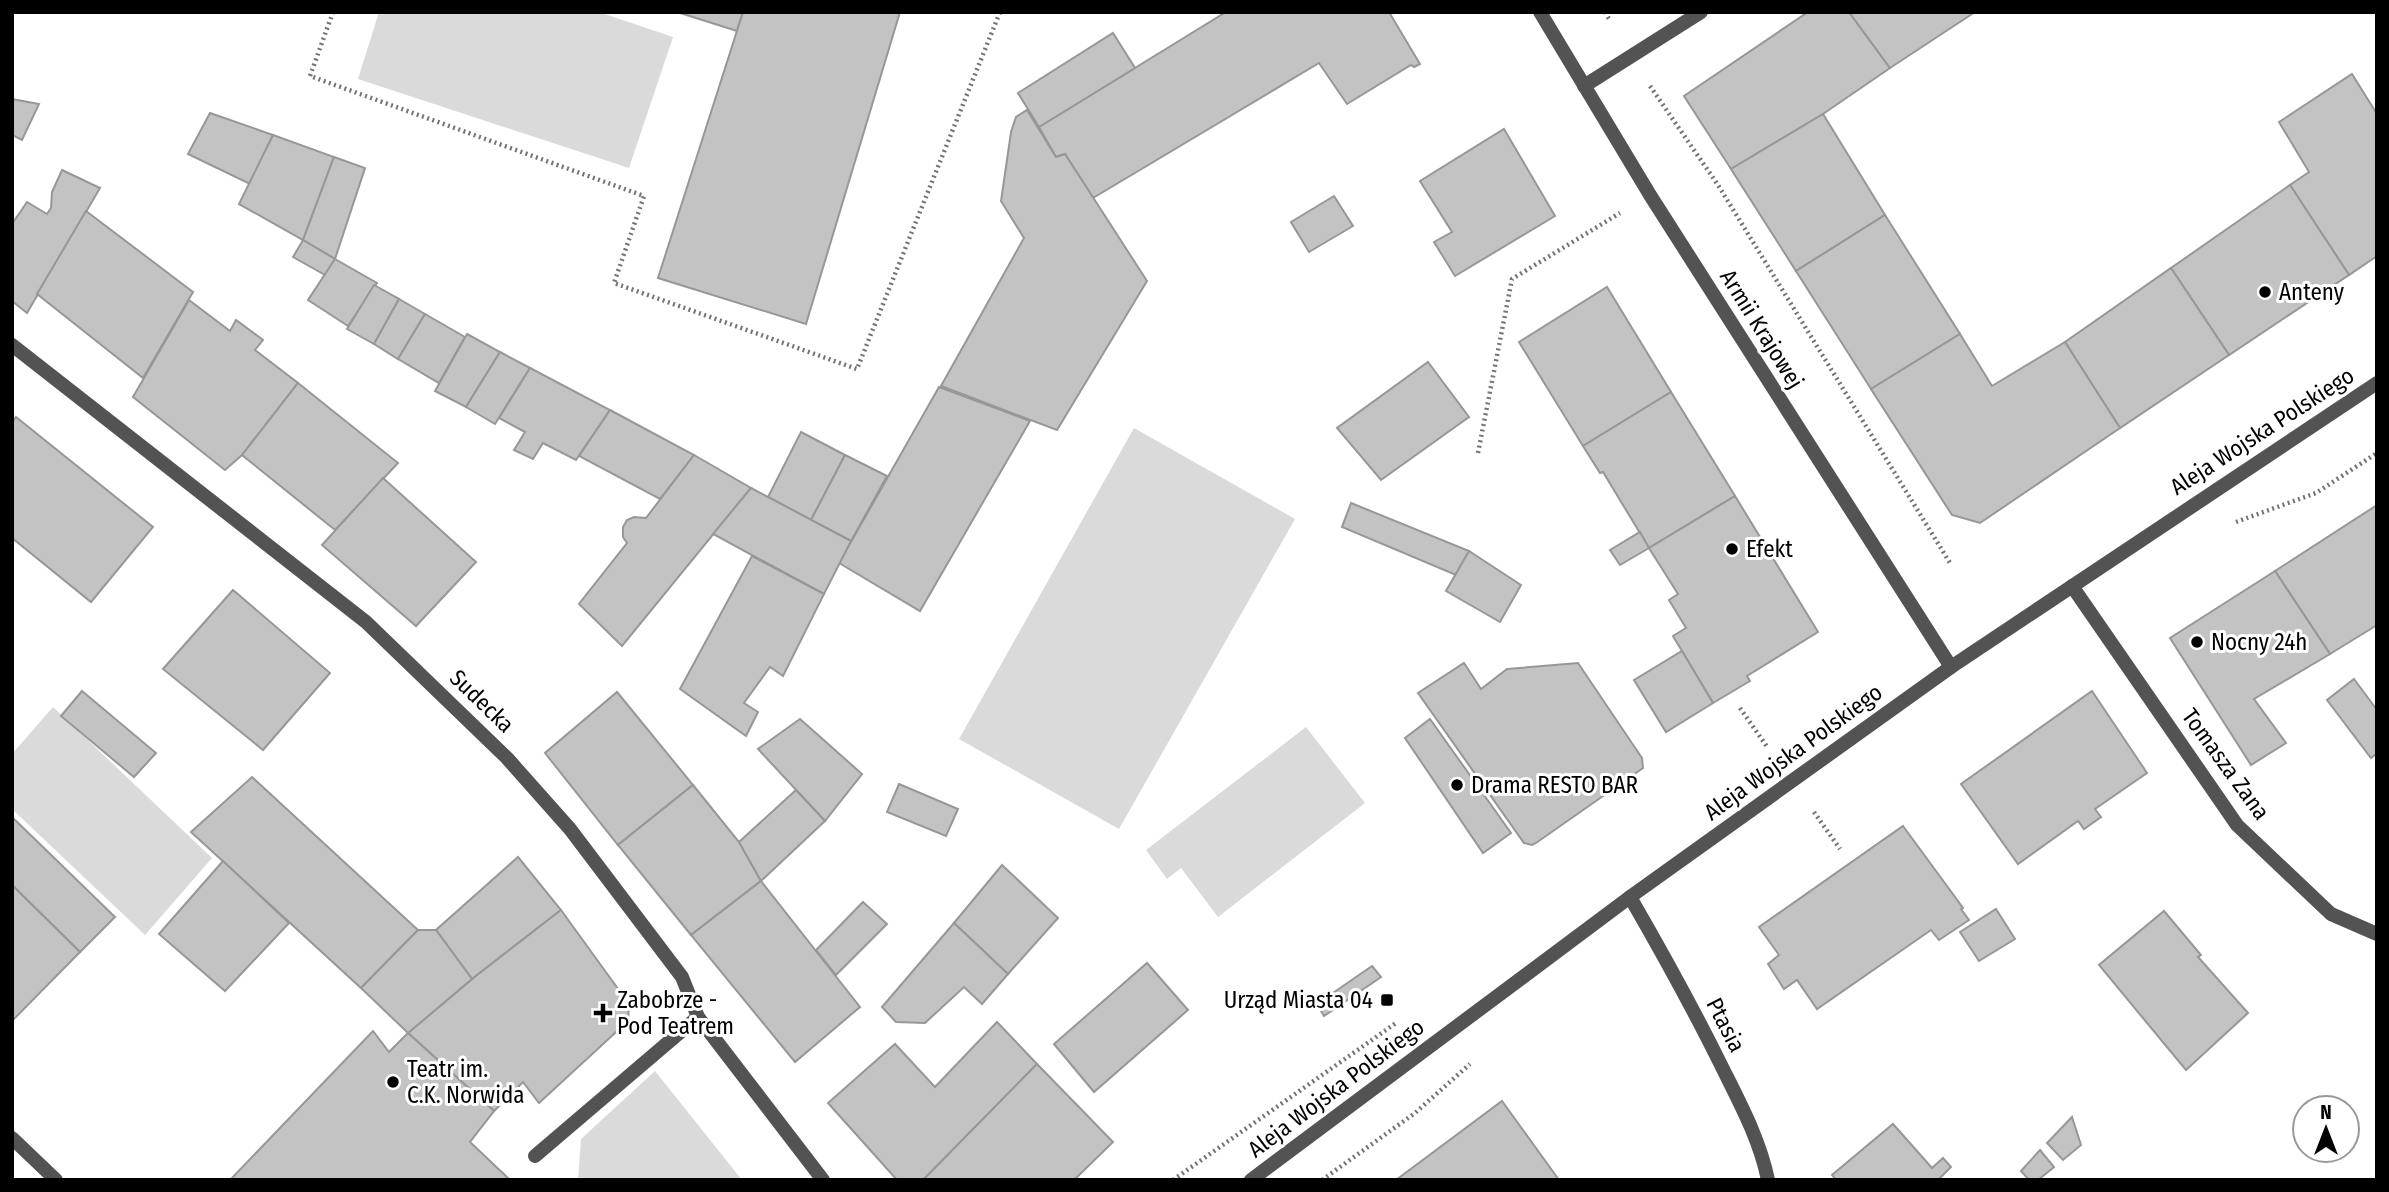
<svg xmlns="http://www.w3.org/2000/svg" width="2389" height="1192" font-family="'Fira Sans Condensed',sans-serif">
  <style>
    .green { fill: #dadada }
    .building { fill: #c3c3c3; stroke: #979797; stroke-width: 2 }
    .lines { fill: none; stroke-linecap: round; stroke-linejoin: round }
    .path { stroke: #757575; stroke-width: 4.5; stroke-dasharray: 2 3.5; stroke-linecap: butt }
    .service { stroke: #535353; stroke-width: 14 }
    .minor { stroke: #535353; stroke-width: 14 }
    .tertiary { stroke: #535353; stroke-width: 14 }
    .poi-dot { fill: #000; stroke: #fff; stroke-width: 2.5 }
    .labels { text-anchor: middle; stroke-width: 6; stroke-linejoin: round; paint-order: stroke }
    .poi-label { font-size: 23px; fill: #000; stroke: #fff; text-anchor: start }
    .street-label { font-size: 23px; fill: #000; stroke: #fff }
  </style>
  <rect width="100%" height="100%" fill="#fff"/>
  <g class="green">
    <polygon points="379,12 599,12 673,37 629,168 358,79"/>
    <polygon points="1134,428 1295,519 1119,829 959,739"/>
    <polygon points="53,707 212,858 145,935 12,809 12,754"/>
    <polygon points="1306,727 1365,803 1218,917 1181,868 1167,879 1146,850"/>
    <polygon points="655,1071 742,1180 578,1180 581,1139"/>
  </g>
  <g class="building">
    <polygon points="677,12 743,12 737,31"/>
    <polygon points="743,12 900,12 806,324 658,278"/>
    <polygon points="1226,12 1389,12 1420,64 1414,67 1411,65 1347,104 1319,63 1093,198 1065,154 1056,157 1039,127"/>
    <polygon points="1808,12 1849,12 1890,68 1823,114 1731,169 1684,96"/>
    <polygon points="1849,12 1975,12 1890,68"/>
    <polygon points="1113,33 1135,68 1039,127 1018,93"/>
    <polygon points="2352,74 2377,114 2377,256 2349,275 2290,185 2309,172 2279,122"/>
    <polygon points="12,99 39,104 22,140 12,135"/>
    <polygon points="1027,110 1056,157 1065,154 1147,281 1057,430 941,386 1024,238 1001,201 1011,132 1016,117"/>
    <polygon points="210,113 273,135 250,184 188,154"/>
    <polygon points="1823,114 1885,215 1796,271 1731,169"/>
    <polygon points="1504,129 1555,216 1455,276 1434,242 1452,232 1420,181"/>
    <polygon points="273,135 334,157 303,240 239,204"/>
    <polygon points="334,157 365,168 335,259 303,240"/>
    <polygon points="62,170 100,188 27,313 12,301 12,224 27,202 47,214 51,208 52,192"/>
    <polygon points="2290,185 2349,275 2229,355 2171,268"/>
    <polygon points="1334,196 1353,226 1309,252 1291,222"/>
    <polygon points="86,211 193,292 143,378 37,294"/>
    <polygon points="1885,215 1960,334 1871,389 1796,271"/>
    <polygon points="303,240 335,259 325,275 293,257"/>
    <polygon points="335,259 377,283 348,326 308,300"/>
    <polygon points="2171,268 2229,355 2120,428 2065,342"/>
    <polygon points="374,285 399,299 374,344 347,329"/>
    <polygon points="1607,287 1671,392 1583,446 1519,342"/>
    <polygon points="399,299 425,314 398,359 374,344"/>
    <polygon points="189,300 230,331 236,320 263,340 255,350 298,383 242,455 225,470 133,397"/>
    <polygon points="425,314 465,337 439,383 398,359"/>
    <polygon points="467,334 500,352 466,407 435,391"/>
    <polygon points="1960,334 1992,386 2065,342 2120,428 1980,523 1952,515 1871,389"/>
    <polygon points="500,352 530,368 495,424 466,407"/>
    <polygon points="1428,362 1469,417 1381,480 1337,428"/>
    <polygon points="530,368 610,410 576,460 543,443 533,459 514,450 525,432 499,418"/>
    <polygon points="298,383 398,463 335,530 242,455"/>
    <polygon points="939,387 1030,421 920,611 839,563"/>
    <polygon points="1671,392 1735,496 1649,548 1603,472 1600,473 1583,446"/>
    <polygon points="610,410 694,455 660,499 579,456"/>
    <polygon points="16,417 153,527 91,602 12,538 12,422"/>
    <polygon points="801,432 845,455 811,520 768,497"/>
    <polygon points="694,455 751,488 622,646 579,604 627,543 623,537 623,527 627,520 634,517 646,518"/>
    <polygon points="845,455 887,476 851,541 811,520"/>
    <polygon points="383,478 476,562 416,626 322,545"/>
    <polygon points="751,488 851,541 824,594 713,534"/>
    <polygon points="1735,496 1818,632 1747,676 1750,681 1713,703 1673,636 1686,628 1669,600 1678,594 1649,548"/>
    <polygon points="1351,503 1469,551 1456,575 1342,527"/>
    <polygon points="2377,505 2377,625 2330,654 2275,571"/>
    <polygon points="1640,532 1649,548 1620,565 1610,550"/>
    <polygon points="1469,551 1521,585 1500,622 1446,591"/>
    <polygon points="752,556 824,594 783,676 770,667 744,703 758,712 746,736 680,689"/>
    <polygon points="2275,571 2330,654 2254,699 2286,743 2251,765 2170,638"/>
    <polygon points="233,590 330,673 263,750 163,669"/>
    <polygon points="1682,651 1713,703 1666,732 1634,680"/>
    <polygon points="1464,663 1481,689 1507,669 1578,663 1642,758 1643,768 1536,843 1532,845 1524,843 1418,693"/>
    <polygon points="2354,679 2377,710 2377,753 2371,758 2327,700"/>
    <polygon points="82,691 156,753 134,777 61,716"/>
    <polygon points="2092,691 2147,773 2095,809 2101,817 2084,829 2078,821 2018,864 1961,784"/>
    <polygon points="617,692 693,785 618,845 545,753"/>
    <polygon points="800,719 862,774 825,821 758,749"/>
    <polygon points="1430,719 1511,833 1483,853 1405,738"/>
    <polygon points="252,777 418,930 361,988 191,832"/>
    <polygon points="899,784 958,809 946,836 887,812"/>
    <polygon points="693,785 739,842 761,881 691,935 618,845"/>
    <polygon points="796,790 825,821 761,881 739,842"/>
    <polygon points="12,817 115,917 80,952 12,885"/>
    <polygon points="1903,826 1963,908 1961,909 1969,920 1939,940 1931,930 1817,1009 1797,980 1784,989 1768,964 1779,955 1759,927"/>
    <polygon points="518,857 561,910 472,979 436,930"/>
    <polygon points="223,861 289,923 225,991 159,934"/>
    <polygon points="1002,865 1058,918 1008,974 954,923"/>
    <polygon points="761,881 860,1007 795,1062 691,935"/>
    <polygon points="12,885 80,952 12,1021"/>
    <polygon points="863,902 887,924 836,975 816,950"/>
    <polygon points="1996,909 2015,939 1979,961 1960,932"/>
    <polygon points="561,910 629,1004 628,1021 539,1103 523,1082 494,1111 408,1033 472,979"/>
    <polygon points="2164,911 2201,955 2198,957 2248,1013 2186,1070 2099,965"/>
    <polygon points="954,923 1008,974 982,1004 964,987 925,1023 896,1022 882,1007"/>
    <polygon points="418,930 436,930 472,979 408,1033 361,988"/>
    <polygon points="1147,963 1188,1010 1094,1092 1054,1044"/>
    <polygon points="1372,966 1381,977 1324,1016 1317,1004"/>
    <polygon points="997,1022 1037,1064 923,1180 897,1180 828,1103 895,1044 935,1087"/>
    <polygon points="373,1031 389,1052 408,1033 494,1111 470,1142 510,1180 230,1180"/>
    <polygon points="1037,1064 1113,1142 1074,1180 923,1180"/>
    <polygon points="1502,1101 1559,1180 1396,1180"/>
    <polygon points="2072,1117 2081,1145 2063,1160 2047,1143"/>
    <polygon points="1893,1124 1932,1168 1943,1158 1951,1167 1940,1178 1942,1180 1836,1180 1832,1175"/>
    <polygon points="2040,1150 2054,1167 2038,1180 2029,1180 2021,1171"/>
  </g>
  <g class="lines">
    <g class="path">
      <polyline points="333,12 310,76 644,196 614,283 857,369 1000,12"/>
      <polyline points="1605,12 1609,19"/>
      <polyline points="1650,86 1718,185 1950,563"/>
      <polyline points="1478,453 1512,279 1620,213"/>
      <polyline points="2236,522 2316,493 2377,453"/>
      <polyline points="1740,708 1768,748"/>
      <polyline points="1814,812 1840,849"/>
      <polyline points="1173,1180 1396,1023"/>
      <polyline points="1322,1180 1415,1113 1470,1064"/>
    </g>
    <polyline class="service" points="535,1156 698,1017"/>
    <g class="minor">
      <polyline points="1540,12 1650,195 1951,667"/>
      <polyline points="1584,86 1701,12"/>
      <polyline points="2072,586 2237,825 2331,914 2377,934"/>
      <path d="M1630 897C1663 954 1695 1012 1724 1071 1742 1107 1760 1141 1768 1180"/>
      <polyline points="12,1138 56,1180"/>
    </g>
    <g class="tertiary">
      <polyline points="12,345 366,622 507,758 570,829 682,977 698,1017 823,1180"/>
      <polyline points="1251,1180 1630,897 1951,667 2377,383"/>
    </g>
  </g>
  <g class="poi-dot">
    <circle cx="2265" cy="292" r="7"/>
    <circle cx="1732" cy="549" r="7"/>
    <circle cx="2197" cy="642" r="7"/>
    <circle cx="1457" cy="785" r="7"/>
    <rect x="1380" y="993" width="14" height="14" rx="3.5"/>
    <path d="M599.5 1002.5h7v7h7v7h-7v7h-7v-7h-7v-7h7z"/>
    <circle cx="393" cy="1082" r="7"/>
  </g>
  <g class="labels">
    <g class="poi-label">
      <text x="2279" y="300">Anteny</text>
      <text x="1746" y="557">Efekt</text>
      <text x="2211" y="650">Nocny 24h</text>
      <text x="1471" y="793">Drama RESTO BAR</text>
      <text x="617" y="1008">Zabobrze -<tspan x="617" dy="26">Pod Teatrem</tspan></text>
      <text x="1373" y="1008" text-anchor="end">Urząd Miasta 04</text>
      <text x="407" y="1077">Teatr im.<tspan x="407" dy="26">C.K. Norwida</tspan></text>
    </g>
    <g class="street-label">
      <text transform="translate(1762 329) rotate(58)" y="8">Armii Krajowej</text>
      <text transform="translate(2262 431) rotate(-33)" y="8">Aleja Wojska Polskiego</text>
      <text transform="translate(482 701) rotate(44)" y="8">Sudecka</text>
      <text transform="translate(1793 752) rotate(-36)" y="8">Aleja Wojska Polskiego</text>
      <text transform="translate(2226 764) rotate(54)" y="8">Tomasza Zana</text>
      <text transform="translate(1726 1025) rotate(63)" y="8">Ptasia</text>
      <text transform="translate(1336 1088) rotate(-37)" y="8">Aleja Wojska Polskiego</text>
    </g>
  </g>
  <rect width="2389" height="1192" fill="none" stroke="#000000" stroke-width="28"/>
  <g transform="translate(2326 1129)"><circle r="33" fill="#ffffff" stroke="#999999" stroke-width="2"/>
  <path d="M0-5L12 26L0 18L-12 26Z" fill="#000000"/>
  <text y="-10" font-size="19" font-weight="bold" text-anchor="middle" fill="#000000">N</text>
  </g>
</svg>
